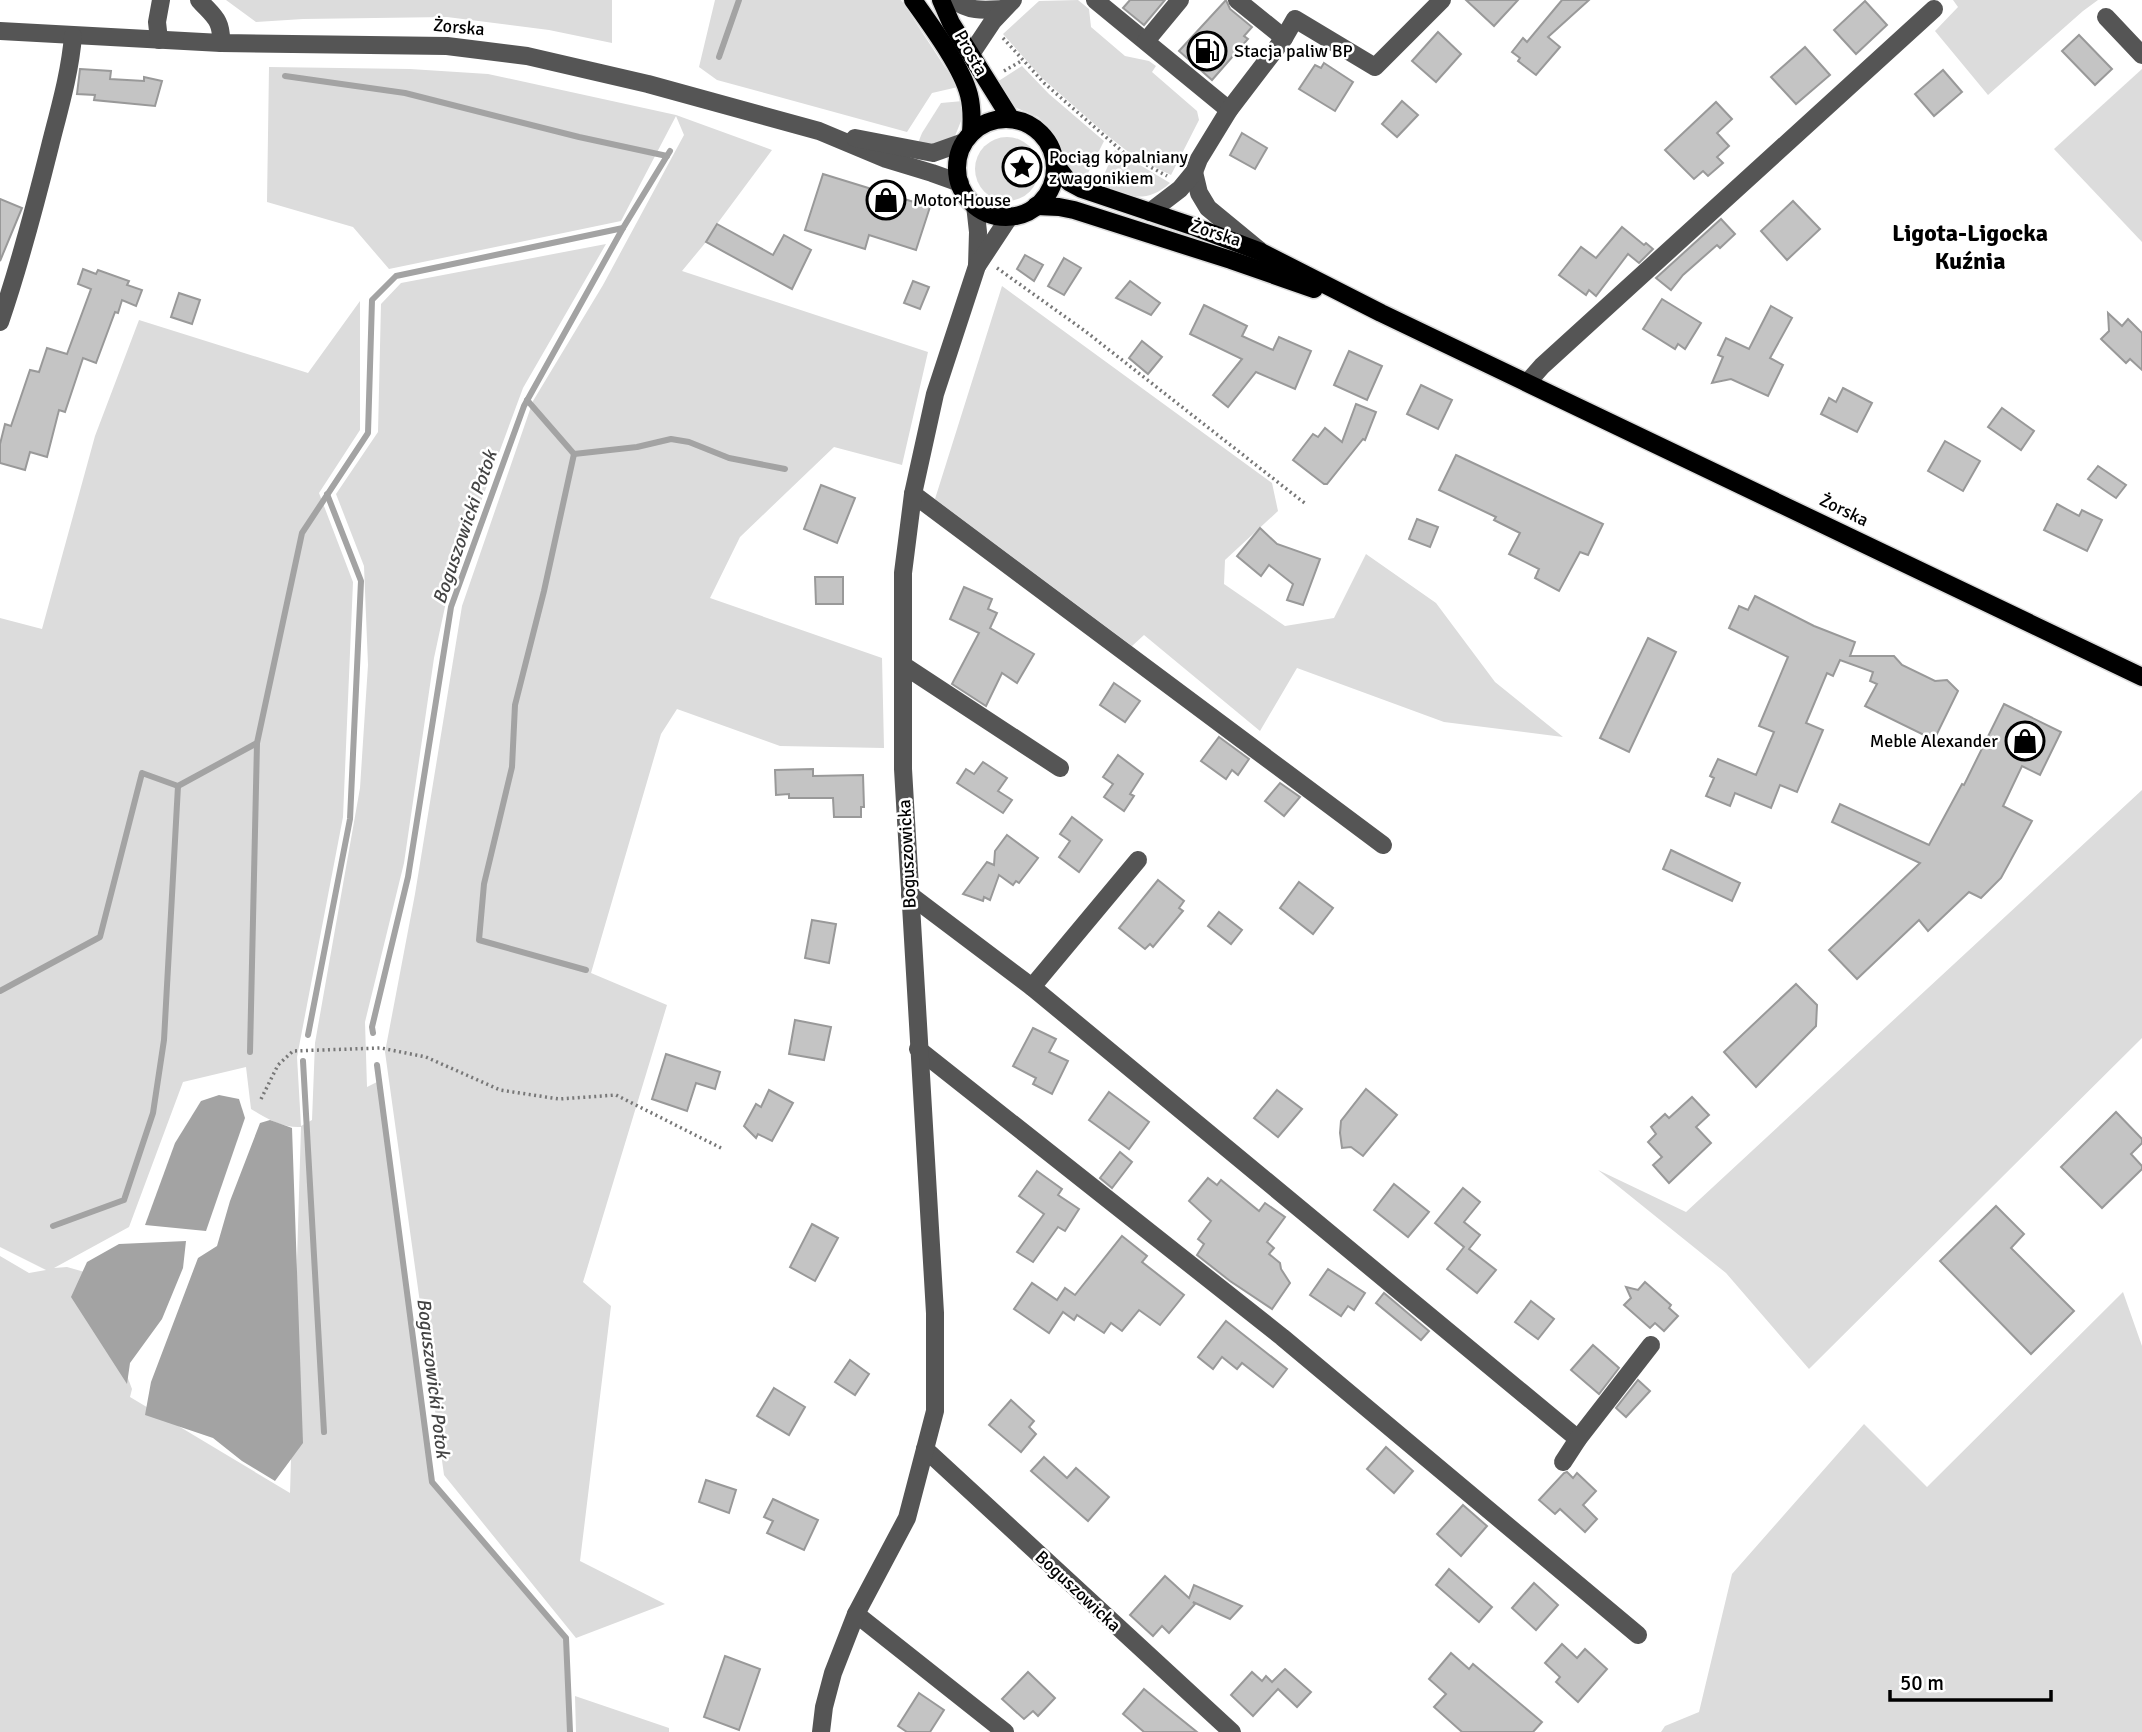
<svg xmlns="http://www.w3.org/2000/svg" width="2142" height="1732" font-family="Signika,sans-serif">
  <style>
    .green { fill: #dcdcdc; fill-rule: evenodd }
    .water { fill: #a3a3a3 }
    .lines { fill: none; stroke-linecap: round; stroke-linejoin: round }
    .stream { stroke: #a3a3a3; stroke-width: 6 }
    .building { fill: #c4c4c4; stroke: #999; stroke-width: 2 }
    .major-casing { stroke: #dbdbdb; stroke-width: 21 }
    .path { stroke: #777; stroke-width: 3.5; stroke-dasharray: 2 3.5; stroke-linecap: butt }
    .minor { stroke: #555; stroke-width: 18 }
    .major { stroke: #000; stroke-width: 18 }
    .labels { text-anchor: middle; stroke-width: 5; stroke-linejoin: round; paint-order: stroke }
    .street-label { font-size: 18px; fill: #000; stroke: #fff }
    .poi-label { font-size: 18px; fill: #000; stroke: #fff; text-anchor: start }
    .water-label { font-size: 19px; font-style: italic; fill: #444; stroke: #fff }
    .district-label { font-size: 24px; font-weight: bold; fill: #000; stroke: #fff }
  </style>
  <rect width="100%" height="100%" fill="#fff"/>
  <g class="green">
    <polygon points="226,0 612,0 612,43 549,30 447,17 303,19 256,22"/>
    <polygon points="715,0 901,0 958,87 932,93 907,132 717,80 699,67"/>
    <polygon points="1078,0 1089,9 1091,27 1125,56 1149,61 1156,66 1152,72 1197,111 1199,120 1171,175 1136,158 1108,136 1042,78 1003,34 1039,1"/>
    <polygon points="1953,0 2098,0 2083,11 1988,95 1935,31 1958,7"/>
    <polygon points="1022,66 1049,94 1104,141 1083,183 1068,171 1058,141 1050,129 1038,117 1012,106 997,82"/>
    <polygon points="269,67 410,69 488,74 676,115 772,150 717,224 706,242 682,271 928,352 902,465 834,447 740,537 710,598 882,658 884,748 780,746 677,709 661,734 591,973 667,1005 583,1282 611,1306 580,1561 665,1604 576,1638 444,1475 385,1052 415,894 462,606 533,401 603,285 684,135 676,116 621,221 389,269 353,227 267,202"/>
    <polygon points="2142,69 2142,242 2054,149"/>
    <polygon points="963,101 961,121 955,136 934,145 918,143 922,133 941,103"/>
    <circle cx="1007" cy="169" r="32"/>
    <path d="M1115 150 1170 183C1146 205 1126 196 1099 186Z"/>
    <path d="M606 244 523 388 449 588 434 658 404 863 365 1022 367 1087 379 1081 432 1482 566 1638 570 1732H0V1256L29 1273 46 1270 0 1247V618L42 629 95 436 139 320 308 373 360 301V430L319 493 353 582 343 817 297 1057 301 1126 312 1120 315 1043 360 788 368 665 364 566 336 494 378 432 381 304 401 283ZM246 1067 251 1109C267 1119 283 1128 301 1127L290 1493 130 1397 132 1389 88 1273 67 1267 54 1268 129 1227 183 1082Z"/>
    <polygon points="1002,286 1272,483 1278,511 1225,560 1224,584 1285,626 1334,618 1366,554 1436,603 1495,682 1563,737 1444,722 1297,668 1260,731 1144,635 1132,646 935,499"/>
    <polygon points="2142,790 2142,1038 1809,1369 1726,1273 1598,1170 1686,1212"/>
    <polygon points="2123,1292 2142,1346 2142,1732 1661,1732 1665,1726 1699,1712 1732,1574 1864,1424 1927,1487"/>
    <polygon points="575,1696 669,1728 669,1732 576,1732"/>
  </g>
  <g class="water">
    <polygon points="219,1095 239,1099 245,1118 206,1231 145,1225 175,1143 201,1101"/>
    <polygon points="270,1120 292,1128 303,1443 275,1481 242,1461 213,1438 145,1415 151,1382 198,1258 217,1246 230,1201 260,1123"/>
    <polygon points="186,1241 183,1268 162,1319 130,1363 127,1384 71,1297 87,1262 119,1244"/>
  </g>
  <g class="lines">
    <g class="stream">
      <polyline points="719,57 739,0"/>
      <polyline points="285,76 405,93 579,137 667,156"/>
      <polyline points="527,400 574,454 544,591 515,705 512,767 484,884 479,940 586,970"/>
      <polyline points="574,454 637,447 671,439 689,442 729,458 785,469"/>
      <polyline points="0,991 100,937 142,773 178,786 257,743 302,533 368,433 372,300 396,276 623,228"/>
      <polyline points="373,1033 372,1027 408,877 451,607 524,406 623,228 670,151"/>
      <polyline points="308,1035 350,819 361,581 327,494"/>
      <polyline points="250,1052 257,743"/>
      <polyline points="303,1061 324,1432"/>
      <polyline points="377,1065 432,1482 566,1638 570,1732"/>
      <polyline points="53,1226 124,1200 153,1113 164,1040 178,786"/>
    </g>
  </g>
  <g class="building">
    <polygon points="1130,0 1165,0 1144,25 1123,8"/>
    <polygon points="1226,0 1230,9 1252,27 1244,36 1248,39 1212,80 1179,51"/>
    <polygon points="1466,0 1518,0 1494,26"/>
    <polygon points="1562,0 1589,0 1548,37 1560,47 1536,75 1518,61 1520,58 1512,52 1523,38 1527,42"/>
    <polygon points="1865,1 1887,25 1856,54 1834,30"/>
    <polygon points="1438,32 1461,54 1436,82 1412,61"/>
    <polygon points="2079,35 2112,69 2095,85 2062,51"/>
    <polygon points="1805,47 1830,75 1796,104 1771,77"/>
    <polygon points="1324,63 1353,82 1335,111 1299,89 1315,65 1321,68"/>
    <polygon points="80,69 111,71 110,79 144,81 144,77 162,81 155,106 94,100 95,95 77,94"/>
    <polygon points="1943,70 1962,92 1934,116 1915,94"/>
    <polygon points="1402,101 1418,115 1397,137 1382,124"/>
    <polygon points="1716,102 1732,119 1717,133 1729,146 1717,157 1723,163 1708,176 1703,171 1694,179 1665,150"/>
    <polygon points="1242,133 1267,148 1255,169 1230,155"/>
    <polygon points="823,174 930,207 916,250 869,235 865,249 805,230"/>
    <polygon points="0,199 22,208 0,261"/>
    <polygon points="1793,201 1820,229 1787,260 1761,231"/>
    <polygon points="1721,219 1735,234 1720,248 1717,245 1683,275 1671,290 1656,278"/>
    <polygon points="717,224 773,255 784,235 811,250 792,289 706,242"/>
    <polygon points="1622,227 1644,245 1646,243 1653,249 1639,263 1628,254 1596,296 1589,290 1586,295 1559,275 1581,247 1596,258"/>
    <polygon points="1025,255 1043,265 1034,281 1017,269"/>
    <polygon points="1064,258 1081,268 1064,295 1048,286"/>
    <polygon points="83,269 96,274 98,270 129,281 127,285 142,290 136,306 122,300 118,313 115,312 96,363 83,358 65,412 59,410 47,457 30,452 25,470 0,463 0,444 5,424 11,426 30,370 39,372 47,348 67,354 91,289 78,284"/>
    <polygon points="913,281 929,287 920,309 904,303"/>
    <polygon points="1130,281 1160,303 1151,315 1116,298"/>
    <polygon points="179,293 200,300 192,324 171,317"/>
    <polygon points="1662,299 1701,323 1685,349 1678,344 1675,349 1643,329"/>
    <polygon points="1204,305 1247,326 1242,336 1273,350 1279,337 1311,351 1295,389 1256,372 1228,407 1213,395 1242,359 1190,334"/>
    <polygon points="1771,306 1792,318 1770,358 1783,365 1768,396 1731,379 1712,383 1723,357 1718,355 1726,338 1749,349"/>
    <polygon points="2108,313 2122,326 2128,319 2142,333 2142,370 2130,359 2126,363 2101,339 2109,331"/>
    <polygon points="1142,341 1162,357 1148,374 1129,358"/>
    <polygon points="1349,351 1382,366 1367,400 1334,385"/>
    <polygon points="1421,385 1452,400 1438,429 1407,414"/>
    <polygon points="1843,388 1872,403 1857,432 1821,414 1829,398 1836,402"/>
    <polygon points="1356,404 1376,412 1365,440 1363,439 1327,484 1324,484 1293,460 1313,434 1318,437 1325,428 1342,442"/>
    <polygon points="2002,408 2034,431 2021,450 1988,427"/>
    <polygon points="1945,441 1980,461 1963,491 1928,471"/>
    <polygon points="1456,455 1603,524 1588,555 1580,552 1559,591 1535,578 1539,569 1509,554 1520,533 1494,520 1496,517 1439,490"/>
    <polygon points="2098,466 2126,485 2116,498 2088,479"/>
    <polygon points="821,485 855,498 837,543 804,529"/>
    <polygon points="2057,504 2079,516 2082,510 2102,520 2087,551 2044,530"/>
    <polygon points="1417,519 1438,527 1430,547 1409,539"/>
    <polygon points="1260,528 1277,544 1320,559 1303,605 1287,600 1293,584 1269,565 1261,576 1237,556"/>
    <polygon points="815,577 843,577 843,604 816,604"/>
    <polygon points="964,587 992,599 988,609 997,613 990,628 1034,654 1017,683 1002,673 986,706 952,684 979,633 950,619"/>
    <polygon points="1755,596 1814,626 1855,642 1850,656 1894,656 1902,665 1935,681 1947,680 1958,691 1934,740 1865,706 1877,684 1870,681 1873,672 1840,660 1833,676 1827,673 1806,723 1823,730 1797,792 1780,785 1771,808 1735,793 1730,806 1706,796 1714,778 1710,776 1718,759 1756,775 1774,732 1759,726 1788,657 1729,628 1739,606 1748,610"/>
    <polygon points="1648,638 1676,652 1629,752 1600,738"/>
    <polygon points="1114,683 1140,701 1125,722 1100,705"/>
    <polygon points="2004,704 2061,732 2040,775 2022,766 2003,806 2032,821 2001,878 1981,898 1969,892 1928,931 1919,920 1857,979 1829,950 1920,863 1832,822 1840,804 1929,845 1962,784 1964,785"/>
    <polygon points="1219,737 1249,759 1238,775 1232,770 1226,779 1201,761"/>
    <polygon points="1118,755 1143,774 1130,794 1134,796 1124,811 1104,797 1113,784 1103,777"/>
    <polygon points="983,762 1007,778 998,791 1012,800 1003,813 957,783 966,769 974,774"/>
    <polygon points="813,769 813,776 863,775 864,807 861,807 861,817 834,817 833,798 789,798 789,794 776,795 775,770"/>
    <polygon points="1280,783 1300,797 1284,816 1265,801"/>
    <polygon points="1072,817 1102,840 1079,872 1059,857 1070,841 1060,834"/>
    <polygon points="1007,835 1038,858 1019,883 1016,881 1013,885 999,875 990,900 984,897 983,901 963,894 987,862 994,865 995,851"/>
    <polygon points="1671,850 1740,883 1732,901 1663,869"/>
    <polygon points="1158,880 1184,901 1179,908 1183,911 1153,947 1150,944 1145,949 1119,928"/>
    <polygon points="1299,882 1333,908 1313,934 1280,908"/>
    <polygon points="1219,912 1242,930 1231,944 1208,926"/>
    <polygon points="812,920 836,924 829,963 805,958"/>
    <polygon points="1796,984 1817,1005 1816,1026 1756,1087 1724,1052"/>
    <polygon points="795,1020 831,1027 824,1060 789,1054"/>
    <polygon points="1033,1028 1056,1039 1049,1052 1068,1061 1052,1094 1033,1084 1036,1078 1013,1066"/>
    <polygon points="666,1054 720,1072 715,1089 696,1083 687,1111 652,1099"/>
    <polygon points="1366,1089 1397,1115 1363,1156 1351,1147 1342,1148 1340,1133 1341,1121"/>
    <polygon points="769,1090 793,1103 772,1141 758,1134 756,1138 744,1126 756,1104 761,1107"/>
    <polygon points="1277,1090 1302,1109 1278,1137 1254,1118"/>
    <polygon points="1109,1092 1149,1122 1129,1149 1089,1120"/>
    <polygon points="1692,1097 1709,1115 1696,1127 1711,1143 1669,1183 1653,1165 1662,1157 1648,1142 1656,1134 1651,1127 1665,1114 1669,1118"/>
    <polygon points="2116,1112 2142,1139 2142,1143 2131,1154 2142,1166 2142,1169 2102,1208 2061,1167"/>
    <polygon points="1120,1152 1132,1162 1112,1188 1100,1178"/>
    <polygon points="1037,1171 1062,1189 1058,1195 1079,1209 1065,1231 1058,1227 1033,1262 1017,1252 1044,1214 1019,1196"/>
    <polygon points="1208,1178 1217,1185 1221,1180 1259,1211 1265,1203 1285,1217 1267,1242 1274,1248 1269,1254 1280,1263 1281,1269 1290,1283 1272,1309 1230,1281 1197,1255 1204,1244 1198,1239 1211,1221 1189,1201"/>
    <polygon points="1394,1184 1429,1212 1408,1237 1374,1210"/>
    <polygon points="1463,1188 1480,1202 1464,1222 1480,1235 1469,1249 1496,1270 1477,1293 1447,1269 1464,1247 1435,1223"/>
    <polygon points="1996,1206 2024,1234 2011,1248 2074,1311 2031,1354 1940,1261"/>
    <polygon points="812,1224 838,1238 815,1281 790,1267"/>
    <polygon points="1122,1236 1147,1256 1142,1262 1184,1295 1160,1325 1139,1310 1122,1331 1111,1323 1104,1333 1077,1315 1074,1320 1063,1312 1049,1333 1014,1309 1032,1283 1057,1300 1065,1288 1075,1295"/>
    <polygon points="1328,1269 1365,1293 1354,1310 1348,1306 1341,1316 1310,1295"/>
    <polygon points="1645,1282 1671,1305 1669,1308 1678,1316 1664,1331 1655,1323 1650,1328 1624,1305 1631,1298 1626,1287 1638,1290"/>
    <polygon points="1384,1293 1429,1331 1421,1340 1376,1303"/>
    <polygon points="1531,1301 1554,1319 1538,1339 1515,1322"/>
    <polygon points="1226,1321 1287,1369 1273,1387 1242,1363 1237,1369 1222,1357 1213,1369 1198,1357"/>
    <polygon points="1593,1345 1619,1368 1599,1394 1571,1370"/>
    <polygon points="850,1360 869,1374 855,1395 835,1382"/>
    <polygon points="1638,1380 1650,1391 1626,1417 1616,1408"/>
    <polygon points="774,1388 805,1407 789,1435 757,1416"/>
    <polygon points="1011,1400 1034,1421 1029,1427 1036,1434 1021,1452 989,1425"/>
    <polygon points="1386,1447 1413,1471 1394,1493 1367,1469"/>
    <polygon points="1044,1457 1067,1478 1076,1468 1109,1497 1088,1521 1031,1471"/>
    <polygon points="1567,1472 1573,1478 1577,1473 1596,1491 1583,1505 1597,1519 1585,1532 1560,1509 1555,1514 1539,1500 1564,1473"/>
    <polygon points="706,1480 736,1490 729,1513 699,1502"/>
    <polygon points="773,1499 818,1520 804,1550 767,1533 773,1521 764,1517"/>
    <polygon points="1463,1505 1487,1526 1461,1556 1437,1534"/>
    <polygon points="1449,1569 1492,1607 1479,1622 1436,1585"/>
    <polygon points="1165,1576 1189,1598 1194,1585 1242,1606 1230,1619 1193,1602 1195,1604 1169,1633 1162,1626 1153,1636 1130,1615"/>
    <polygon points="1534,1583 1558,1605 1536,1630 1512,1608"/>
    <polygon points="1562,1644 1577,1658 1585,1649 1607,1669 1578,1702 1556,1682 1560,1677 1545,1663"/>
    <polygon points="1451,1653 1469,1669 1473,1664 1542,1722 1533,1732 1462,1732 1434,1707 1446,1694 1429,1679"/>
    <polygon points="725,1656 760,1669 739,1730 704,1717"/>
    <polygon points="1285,1669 1311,1692 1297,1707 1278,1689 1253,1716 1231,1695 1252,1672 1262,1681 1266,1676 1272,1682"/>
    <polygon points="1028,1672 1055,1698 1038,1716 1033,1711 1024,1719 1002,1699"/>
    <polygon points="1144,1689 1161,1703 1197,1732 1144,1732 1123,1714"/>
    <polygon points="919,1693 944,1710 930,1732 907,1732 898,1726"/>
  </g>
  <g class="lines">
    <defs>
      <g id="major">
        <path d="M913 0C930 24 962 67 969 95 972 107 972 120 971 133"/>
        <polyline points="941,0 951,23 1011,119"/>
        <circle cx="1006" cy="168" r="49"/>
        <polyline points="1055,164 1069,182 1082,189 1195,227 1261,252 1381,313 2142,677"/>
        <polyline points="1036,206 1059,207 1074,210 1231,260 1314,289"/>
      </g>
    </defs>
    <use href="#major" class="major-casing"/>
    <g class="path">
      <polyline points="1003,38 1044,83 1123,152 1167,176"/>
      <polyline points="1004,71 1023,60"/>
      <polyline points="997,268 1085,331 1307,505"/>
      <polyline points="261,1099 278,1065 293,1051 381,1048 426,1057 500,1090 559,1099 616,1095 721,1148"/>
    </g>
    <g class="minor">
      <path d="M199 0C213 16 222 19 221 43"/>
      <path d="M954 0C969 12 985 10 1003 9"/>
      <polyline points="1095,0 1229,110"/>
      <polyline points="1237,0 1284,38"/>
      <polyline points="2106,17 2142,55"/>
      <polyline points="0,31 221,43 447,46 527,56 648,84 819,131 886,159 932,173 960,183"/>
      <polyline points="159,40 157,22 161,0"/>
      <polyline points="1146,41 1180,0"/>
      <polyline points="971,54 993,21 1013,0"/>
      <polyline points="855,138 933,153 964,142"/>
      <polyline points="1194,172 1199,193 1208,208 1259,250"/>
      <polyline points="975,205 978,232 977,266"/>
      <polyline points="1150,212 1180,189 1194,172 1199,159 1229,110 1284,38 1295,19 1375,67 1442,0"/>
      <path d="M0 322C20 264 35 206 50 146 59 110 70 73 73 36"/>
      <polyline points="1527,383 1542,366 1934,9"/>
      <polyline points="913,494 1383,845"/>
      <polyline points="903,665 1060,768"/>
      <polyline points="910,895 1032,987 1578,1439"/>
      <polyline points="1032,987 1138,860"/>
      <polyline points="918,1049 1282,1337 1638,1635"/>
      <polyline points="925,1449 1232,1732"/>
      <polyline points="1563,1462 1578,1439 1651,1345"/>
      <polyline points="856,1614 1005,1732"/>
      <polyline points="821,1732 824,1707 833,1673 856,1614 907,1518 935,1411 935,1313 903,769 903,573 913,494 935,394 977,266 1010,216"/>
    </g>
    <use href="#major" class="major"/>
  </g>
  <defs>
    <symbol id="fuel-ring" viewBox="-11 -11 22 22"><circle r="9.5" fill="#fff" stroke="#000" stroke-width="1.5"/><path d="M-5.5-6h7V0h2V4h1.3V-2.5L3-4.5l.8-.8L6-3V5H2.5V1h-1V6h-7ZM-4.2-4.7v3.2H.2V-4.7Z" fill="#000"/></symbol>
    <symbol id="sight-ring" viewBox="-11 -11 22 22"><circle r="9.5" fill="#fff" stroke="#000" stroke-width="1.5"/><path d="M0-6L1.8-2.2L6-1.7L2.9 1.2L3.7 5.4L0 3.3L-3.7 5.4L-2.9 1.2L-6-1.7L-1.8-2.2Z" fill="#000"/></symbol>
    <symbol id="shop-ring" viewBox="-11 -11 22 22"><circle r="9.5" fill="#fff" stroke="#000" stroke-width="1.5"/><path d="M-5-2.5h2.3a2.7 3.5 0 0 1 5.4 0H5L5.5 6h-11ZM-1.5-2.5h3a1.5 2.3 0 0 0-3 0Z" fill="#000"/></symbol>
  </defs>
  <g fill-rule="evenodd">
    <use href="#fuel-ring" x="1185" y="29" width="44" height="44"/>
    <use href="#sight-ring" x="1000" y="145" width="44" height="44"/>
    <use href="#shop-ring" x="864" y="178" width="44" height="44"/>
    <use href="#shop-ring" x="2003" y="719" width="44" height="44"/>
  </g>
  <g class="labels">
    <g class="street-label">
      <text transform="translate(459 27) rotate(5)" y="6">Żorska</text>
      <text transform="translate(971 53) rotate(61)" y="6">Prosta</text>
      <text transform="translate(1216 233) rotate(18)" y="6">Żorska</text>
      <text transform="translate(1844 510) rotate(26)" y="6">Żorska</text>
      <text transform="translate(907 854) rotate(-93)" y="6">Boguszowicka</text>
      <text transform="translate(1078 1591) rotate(43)" y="6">Boguszowicka</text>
    </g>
    <g class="poi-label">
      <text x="1234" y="57">Stacja paliw BP</text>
      <text x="1049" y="163">Pociąg kopalniany<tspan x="1049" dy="21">z wagonikiem</tspan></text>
      <text x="913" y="206">Motor House</text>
      <text x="1998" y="747" text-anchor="end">Meble Alexander</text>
    </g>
    <g class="water-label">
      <text transform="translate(464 527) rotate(-71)" y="7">Boguszowicki Potok</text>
      <text transform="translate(434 1378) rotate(83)" y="7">Boguszowicki Potok</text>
    </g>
    <g class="district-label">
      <text x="1970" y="241">Ligota-Ligocka<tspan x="1970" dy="28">Kuźnia</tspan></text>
    </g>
  </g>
  <path d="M1890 1690v10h161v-10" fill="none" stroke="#000000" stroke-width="3.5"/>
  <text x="1900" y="1690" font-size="21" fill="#000000" stroke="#ffffff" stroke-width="5" paint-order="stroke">50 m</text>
</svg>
